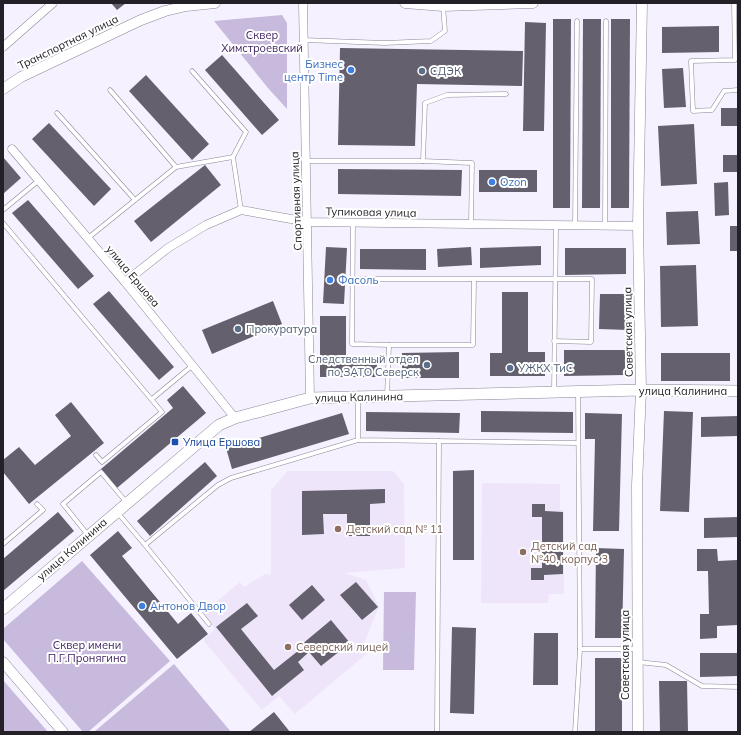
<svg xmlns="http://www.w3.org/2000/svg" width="741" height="735" font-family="Mulish,sans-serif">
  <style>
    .education { fill: #efe5fa }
    .green { fill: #c7badd }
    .building { fill: #65606e }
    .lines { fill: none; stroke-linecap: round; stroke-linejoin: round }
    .service-casing { stroke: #8b8695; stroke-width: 5 }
    .minor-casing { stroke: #8b8695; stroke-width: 9 }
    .tertiary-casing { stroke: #8b8695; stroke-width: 11 }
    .secondary-casing { stroke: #8b8695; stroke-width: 12 }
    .service { stroke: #fff; stroke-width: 4 }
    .minor { stroke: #fff; stroke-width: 8 }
    .tertiary { stroke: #fff; stroke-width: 10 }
    .secondary { stroke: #fff; stroke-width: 11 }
    .shop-dot { fill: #3f7fe0; stroke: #fff; stroke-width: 1.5 }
    .service-dot { fill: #5c6f8a; stroke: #fff; stroke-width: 1.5 }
    .transit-dot { fill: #1a4fb4; stroke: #fff; stroke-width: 1.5 }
    .education-dot { fill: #8d6e63; stroke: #fff; stroke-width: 1.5 }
    .labels { text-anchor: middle; stroke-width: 4; stroke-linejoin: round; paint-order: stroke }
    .park-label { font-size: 11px; fill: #412564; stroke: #fff }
    .street-label { font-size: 11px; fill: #232127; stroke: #fff }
    .shop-label { font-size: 11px; fill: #366cbe; stroke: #fff; text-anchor: start }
    .service-label { font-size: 11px; fill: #4e5e75; stroke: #fff; text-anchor: start }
    .transit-label { font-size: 11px; fill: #164399; stroke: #fff; text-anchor: start }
    .education-label { font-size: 11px; fill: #785e54; stroke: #fff; text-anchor: start }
  </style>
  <rect width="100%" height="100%" fill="#f5f1fe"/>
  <g class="education">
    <polygon points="288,471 393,471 404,484 405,568 345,573 366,580 379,607 364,643 370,651 295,714 279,696 262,710 203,640 215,629 203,613 240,582 244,587 265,574 271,575 271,490"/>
    <polygon points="482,483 560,484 560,510 564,510 564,594 549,594 548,603 481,603"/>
  </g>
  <g class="green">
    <polygon points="282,15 287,23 287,109 268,88 214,21"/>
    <polygon points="82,561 170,661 88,732 83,732 3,639 3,629"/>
    <polygon points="384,592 416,592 414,670 383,670"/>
    <polygon points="174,664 231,732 94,732"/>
    <polygon points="3,680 48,732 3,732"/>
  </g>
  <g class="building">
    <polygon points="111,3 126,3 117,10"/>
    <polygon points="553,19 571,19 570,208 553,208"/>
    <polygon points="583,19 601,19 600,208 582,208"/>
    <polygon points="611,19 630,19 629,208 611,208"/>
    <polygon points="525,22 546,23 544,131 523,131"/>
    <polygon points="719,26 719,52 662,53 662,27"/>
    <polygon points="340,48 523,51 522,86 417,84 415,146 338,145"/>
    <polygon points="222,55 279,120 262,135 205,70"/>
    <polygon points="683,68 686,107 664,108 662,69"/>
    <polygon points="146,75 209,144 192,160 129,91"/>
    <rect x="721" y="108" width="17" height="18"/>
    <polygon points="49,123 111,189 94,206 32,139"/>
    <polygon points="694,124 697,184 661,186 658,126"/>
    <rect x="723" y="155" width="15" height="17"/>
    <polygon points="3,157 21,178 3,194"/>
    <polygon points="205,165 221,185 151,242 134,221"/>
    <polygon points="338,169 462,170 461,196 338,194"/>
    <rect x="479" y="170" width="58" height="22"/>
    <polygon points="728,182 729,215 715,216 714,183"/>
    <polygon points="28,200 94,276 78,289 12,213"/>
    <polygon points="698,211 700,244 667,245 666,212"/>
    <rect x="730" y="226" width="8" height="25"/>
    <polygon points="541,246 541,265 480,268 480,248"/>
    <polygon points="326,247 347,248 344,304 323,303"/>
    <polygon points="471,247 472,265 438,267 437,249"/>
    <polygon points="565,248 626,248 626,274 565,275"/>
    <polygon points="360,249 426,249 426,270 360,269"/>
    <polygon points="696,265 698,326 661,327 660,266"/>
    <polygon points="109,291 174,367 159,380 93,304"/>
    <polygon points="502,292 528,292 528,352 545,352 545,376 490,376 490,353 502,353"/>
    <polygon points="600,294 628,294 628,330 599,329"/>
    <polygon points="273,301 282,324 212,354 202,330"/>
    <polygon points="320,316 346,316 346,357 377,357 377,377 320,377"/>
    <polygon points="564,350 625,350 625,375 564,376"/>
    <polygon points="459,352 459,378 402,378 402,353"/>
    <rect x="661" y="353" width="69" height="28"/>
    <polygon points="183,386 206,413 117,488 101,469 173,408 167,400"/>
    <polygon points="71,402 104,443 29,504 3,472 3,460 19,447 35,465 71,436 55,415"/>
    <polygon points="481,411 573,412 573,433 481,432"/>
    <polygon points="664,411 693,412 689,512 660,511"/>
    <polygon points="366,412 460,413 459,433 366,431"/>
    <polygon points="342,413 349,434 232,469 226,448"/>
    <polygon points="585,413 622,414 619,531 593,531 595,439 585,439"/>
    <polygon points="738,416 738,436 701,437 701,417"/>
    <polygon points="205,462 217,476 150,536 137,521"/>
    <polygon points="474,470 474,560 453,560 453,471"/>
    <polygon points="385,489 385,503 370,504 370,536 347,536 347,514 323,514 324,534 302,535 302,491"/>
    <polygon points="532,504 545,504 545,511 563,512 563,574 544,575 544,580 531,580 531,568 542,568 542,517 532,517"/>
    <polygon points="58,512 74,531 3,591 3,559"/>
    <polygon points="738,517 738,537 704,538 704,518"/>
    <polygon points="118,531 132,548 122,556 178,624 191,613 208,634 177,659 90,555"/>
    <polygon points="596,548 624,549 622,638 595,638"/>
    <polygon points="697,549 717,549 718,561 737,560 738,625 717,626 717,638 700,639 700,614 709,614 708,571 697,571"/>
    <polygon points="356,582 378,607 362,620 340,595"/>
    <polygon points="312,585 325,600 302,620 289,605"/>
    <polygon points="247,603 258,616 241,629 274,670 303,647 301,645 331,620 350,643 321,666 309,652 298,662 304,670 272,696 216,627"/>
    <polygon points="452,627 476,628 474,714 450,713"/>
    <polygon points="534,633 558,633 558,685 533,685"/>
    <polygon points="700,653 738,653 738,676 700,677"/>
    <rect x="595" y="658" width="27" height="74"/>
    <polygon points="659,681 687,681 688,732 660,732"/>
    <polygon points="274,712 290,732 249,732"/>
  </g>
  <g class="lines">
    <defs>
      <g id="service">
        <polyline points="734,3 735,60 691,61 693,111 712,110 724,91 738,90"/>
        <polyline points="303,40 385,43 431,41 445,31 443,6"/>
        <polyline points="192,71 246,132 233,157"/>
        <polyline points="110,90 176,167 233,157 241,210"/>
        <polyline points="57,113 135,200 88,238"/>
        <polyline points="305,161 423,161 425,103 447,95 506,94"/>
        <polyline points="423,161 472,163 471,224"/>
        <polyline points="135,200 176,167"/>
        <polyline points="3,210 38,181"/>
        <polyline points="3,223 162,412 102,462 96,455"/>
        <polyline points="353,223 352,344 389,345 387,396"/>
        <polyline points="575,226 577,21"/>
        <polyline points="605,226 606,21"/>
        <polyline points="352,279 592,279 591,342 554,341"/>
        <polyline points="389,345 473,345 474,280"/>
        <polyline points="554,392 556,226"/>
        <polyline points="578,392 580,649 637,649"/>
        <polyline points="358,398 358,440 578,443"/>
        <polyline points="152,399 193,365"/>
        <polyline points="117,512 145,545 218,485 231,478 358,440"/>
        <polyline points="88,535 63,504 101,472 127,503"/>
        <polyline points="3,544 43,510 37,504"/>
        <polyline points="145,545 209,624"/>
        <polyline points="638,662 666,665 702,686 738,687"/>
        <polyline points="437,732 439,441"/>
        <polyline points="575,732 580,649"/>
      </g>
      <g id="minor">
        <path d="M303 3C305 135 308 266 310 398"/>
        <polyline points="3,47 53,3"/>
        <polyline points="12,149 125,282 235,418"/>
        <polyline points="125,282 168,248 206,225 241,210 308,222 638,226"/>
      </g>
      <g id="tertiary">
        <polyline points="405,3 443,6 533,3"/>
        <polyline points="3,89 21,77 141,20 165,11 186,6 215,3"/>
        <polyline points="3,662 63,732"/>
        <polyline points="638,732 637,485 641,390 638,226 642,3"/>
      </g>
      <polyline id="secondary" points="3,609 219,425 235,418 310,398 641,390 738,391"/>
    </defs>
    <use href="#service" class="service-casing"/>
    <use href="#minor" class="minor-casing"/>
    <use href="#tertiary" class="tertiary-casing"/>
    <use href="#secondary" class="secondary-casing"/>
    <use href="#service" class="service"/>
    <use href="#minor" class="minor"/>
    <use href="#tertiary" class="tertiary"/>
    <use href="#secondary" class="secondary"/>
  </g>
  <g class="shop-dot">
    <circle cx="351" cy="70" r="4"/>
    <circle cx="492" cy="182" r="4"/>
    <circle cx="330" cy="280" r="4"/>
    <circle cx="142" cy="606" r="4"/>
  </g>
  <g class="service-dot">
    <circle cx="422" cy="71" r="4"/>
    <circle cx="238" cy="329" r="4"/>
    <circle cx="427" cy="365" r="4"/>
    <circle cx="510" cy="368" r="4"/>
  </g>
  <rect class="transit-dot" x="171" y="438" width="8" height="8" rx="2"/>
  <g class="education-dot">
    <circle cx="338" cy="529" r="4"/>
    <circle cx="523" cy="552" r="4"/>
    <circle cx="288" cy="647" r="4"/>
  </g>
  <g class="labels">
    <g class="park-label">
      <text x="262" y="39">Сквер<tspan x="262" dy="13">Химстроевский</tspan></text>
      <text x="87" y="649">Сквер имени<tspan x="87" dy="13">П.Г.Пронягина</tspan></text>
    </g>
    <g class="street-label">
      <text transform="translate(68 42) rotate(-26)" y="4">Транспортная улица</text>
      <text transform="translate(296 201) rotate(-92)" y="4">Спортивная улица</text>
      <text transform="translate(371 212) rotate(1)" y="4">Тупиковая улица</text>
      <text transform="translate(133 276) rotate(50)" y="4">улица Ершова</text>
      <text transform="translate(628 332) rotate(-91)" y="4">Советская улица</text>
      <text x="683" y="395">улица Калинина</text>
      <text transform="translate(359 397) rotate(-1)" y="4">улица Калинина</text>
      <text transform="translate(72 549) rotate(-41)" y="4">улица Калинина</text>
      <text transform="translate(625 655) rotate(-90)" y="4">Советская улица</text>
    </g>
    <g class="shop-label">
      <text x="343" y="68" text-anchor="end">Бизнес<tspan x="343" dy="13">центр Time</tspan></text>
      <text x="500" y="186">Ozon</text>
      <text x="338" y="284">Фасоль</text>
      <text x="150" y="610">Антонов Двор</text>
    </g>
    <g class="service-label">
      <text x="430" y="75">СДЭК</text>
      <text x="246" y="333">Прокуратура</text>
      <text x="419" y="363" text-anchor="end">Следственный отдел<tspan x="419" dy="13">по ЗАТО Северск</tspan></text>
      <text x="518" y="372">УЖКХ ТиС</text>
    </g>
    <g class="transit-label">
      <text x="183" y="446">Улица Ершова</text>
    </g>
    <g class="education-label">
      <text x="346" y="533">Детский сад № 11</text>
      <text x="531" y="550">Детский сад<tspan x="531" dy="13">№40, корпус 3</tspan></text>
      <text x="296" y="651">Северский лицей</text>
    </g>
  </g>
  <rect width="741" height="735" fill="none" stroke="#232127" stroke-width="8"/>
</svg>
